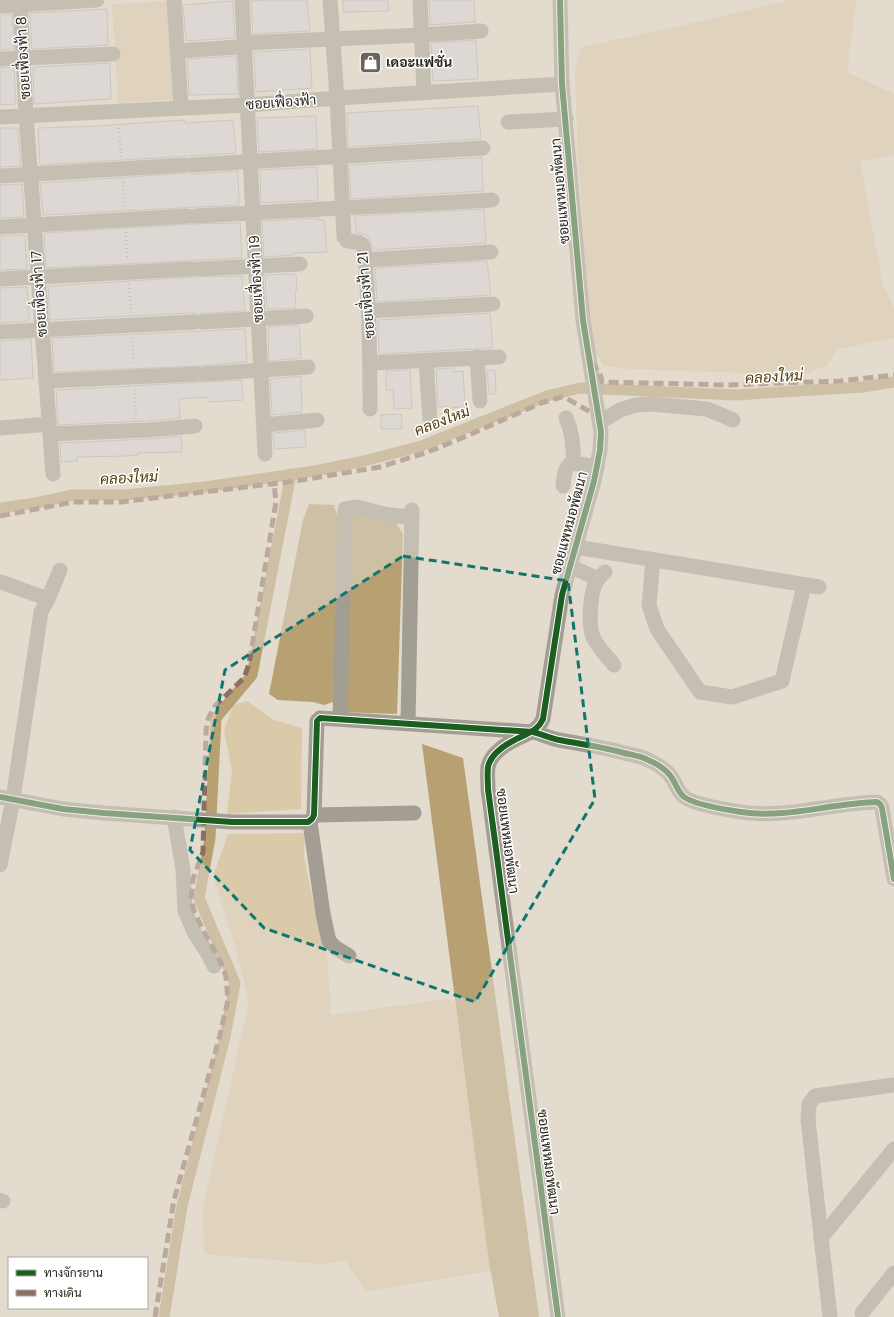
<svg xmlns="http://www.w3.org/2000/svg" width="894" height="1317" font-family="Poppins,Sarabun,sans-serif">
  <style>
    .green { fill: #dbcaaa }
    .water { fill: #b7a071 }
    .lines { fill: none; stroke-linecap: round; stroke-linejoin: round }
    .canal { stroke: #b7a071; stroke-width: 11 }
    .building { fill: #d7d6d9; stroke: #b1aead }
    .path { stroke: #a19d93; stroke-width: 2; stroke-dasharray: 1 3; stroke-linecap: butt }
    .minor { stroke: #a39e93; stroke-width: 15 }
    .quiet { stroke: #8d6e63; stroke-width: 5; stroke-dasharray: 10 5; stroke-linecap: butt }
    .cycleway-casing { stroke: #fff; stroke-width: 8 }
    .cycleway { stroke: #1b5e20; stroke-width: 6 }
    .marked { fill: none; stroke: #0f766e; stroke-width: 3; stroke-dasharray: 8 5; stroke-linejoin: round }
    .labels { text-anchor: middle; stroke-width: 3; stroke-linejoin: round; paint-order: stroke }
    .street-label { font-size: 14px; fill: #2a261d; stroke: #fff }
    .poi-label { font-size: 14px; font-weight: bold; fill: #2a261d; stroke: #fff; text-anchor: start }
    .water-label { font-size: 15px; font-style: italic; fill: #523d0a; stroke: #fff }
  </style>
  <rect width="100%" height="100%" fill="#e2dbce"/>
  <g class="green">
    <polygon points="790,0 856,0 847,72 894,94 894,155 860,161 883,285 894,308 894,338 838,349 826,366 802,375 629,369 604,365 593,350 578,164 575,70 581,47 680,26"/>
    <polygon points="167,1 173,100 118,103 112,4"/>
    <polygon points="247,701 274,720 302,728 301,809 227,814 232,771 224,730 233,705"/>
    <polygon points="305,833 304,857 314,906 327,956 331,1015 446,999 455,1002 491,1271 366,1291 345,1261 319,1264 204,1254 203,1206 249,1002 235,946 213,876 228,834"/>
  </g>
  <g class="water">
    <polygon points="309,504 334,505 341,528 333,702 324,705 313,702 278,700 269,694 303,520"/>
    <polygon points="367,510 394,520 403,534 397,714 342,712 352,516"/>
    <polygon points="422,744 463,758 539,1317 499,1317 489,1262"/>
  </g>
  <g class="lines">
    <g class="canal">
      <polyline points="0,508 36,503 73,495 124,495 205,487 315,471 364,461 421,446 547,396 580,388 736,395 863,387 894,382"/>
      <polyline points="164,1317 182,1206 225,1037 235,983 199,898 210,838 216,718 252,675 291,474"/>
    </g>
  </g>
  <g class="building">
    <polygon points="265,0 307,0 310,31 253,34 251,1"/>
    <polygon points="343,0 388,0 389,11 343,12"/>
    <polygon points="429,0 474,0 475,22 430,25"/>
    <polygon points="233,1 235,38 186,41 183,5"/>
    <polygon points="107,9 108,45 32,49 30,13"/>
    <polygon points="12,14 14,49 0,50 0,15"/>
    <polygon points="476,40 478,79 433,81 431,43"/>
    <polygon points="310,49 312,88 256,92 254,52"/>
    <polygon points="236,56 238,94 189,95 187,59"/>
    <polygon points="110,63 111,99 34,104 33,67"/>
    <polygon points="14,67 16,104 0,105 0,68"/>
    <polygon points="478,106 481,139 348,147 347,113"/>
    <polygon points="316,116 317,149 259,152 257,118"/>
    <polygon points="184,120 185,123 233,120 236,153 40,165 38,128 98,126"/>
    <polygon points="0,128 18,128 21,166 0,167"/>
    <polygon points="482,157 483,191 351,199 349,165"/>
    <polygon points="317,167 318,200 261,203 260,170"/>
    <polygon points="238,171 239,205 43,215 40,183 188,173 193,174"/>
    <polygon points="22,184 24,217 0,218 0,185"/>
    <polygon points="484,209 486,243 374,250 371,243 367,235 356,233 355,216"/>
    <polygon points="319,218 319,220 324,220 327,252 293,253 294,255 264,257 262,221"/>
    <polygon points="240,223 242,258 46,268 44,233 191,224"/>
    <polygon points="25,235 27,269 0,270 0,236"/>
    <polygon points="487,261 491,295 377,302 375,268"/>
    <polygon points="296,274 297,291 295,291 296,308 267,309 265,275"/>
    <polygon points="242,276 245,311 198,314 194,313 50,320 48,286 194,277"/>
    <polygon points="27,287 29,321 0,323 0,288"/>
    <polygon points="490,313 493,348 379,354 378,320"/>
    <polygon points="299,325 301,358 269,361 268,327"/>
    <polygon points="245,329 247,362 200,366 54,372 52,338"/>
    <polygon points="31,339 33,378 0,380 0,341"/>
    <polygon points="454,368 454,372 463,371 465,407 448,408 448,406 438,407 436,369"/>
    <polygon points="410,370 412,408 394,409 393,390 386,390 386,371"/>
    <polygon points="487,370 495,370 496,394 489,394"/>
    <polygon points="301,376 302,412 272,415 270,379"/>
    <polygon points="242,380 243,400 208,402 208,397 179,399 180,418 147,421 58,425 56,390"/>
    <polygon points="401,414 402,429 381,429 381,415"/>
    <polygon points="305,430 306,447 274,449 273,433"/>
    <polygon points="181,436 182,452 138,453 138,455 127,456 77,457 77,461 61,462 60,443 148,439"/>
  </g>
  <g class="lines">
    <g class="path">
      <polyline points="119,124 121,158"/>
      <polyline points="123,182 124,207"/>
      <polyline points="126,232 127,259"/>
      <polyline points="129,284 131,313"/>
      <polyline points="132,338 134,365"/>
      <polyline points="135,390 136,419"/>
    </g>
    <g class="minor">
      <polyline points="20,0 26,115 53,474"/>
      <polyline points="174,0 181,108"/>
      <polyline points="242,0 265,454"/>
      <path d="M330 0 337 98 344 237 347 241C352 242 361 241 363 246 366 252 366 267 366 274 370 319 370 364 370 409"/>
      <polyline points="420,0 424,92"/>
      <polyline points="0,6 97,0"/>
      <polyline points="244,43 422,35 481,31"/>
      <polyline points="178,51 238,47"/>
      <polyline points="0,59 113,54"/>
      <polyline points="0,117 247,105 337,98 562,84"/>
      <polyline points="508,122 566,119"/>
      <polyline points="192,165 483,148"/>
      <polyline points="0,176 185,165"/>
      <polyline points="195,216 492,200"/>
      <polyline points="0,227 188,216"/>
      <polyline points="365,260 491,252"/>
      <polyline points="198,269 300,264"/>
      <polyline points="0,279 191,269"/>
      <polyline points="369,311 493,304"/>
      <polyline points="202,322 306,316"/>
      <polyline points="0,332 194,322"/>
      <polyline points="477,357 480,401"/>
      <polyline points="426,360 430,419"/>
      <polyline points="370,363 499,357"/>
      <polyline points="203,374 308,367"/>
      <polyline points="46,381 197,374"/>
      <path d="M566 418C573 433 574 447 573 463"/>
      <polyline points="600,422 620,410 636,405 651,404 707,409 733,420"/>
      <polyline points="264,425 317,420"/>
      <polyline points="0,428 49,424"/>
      <polyline points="50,434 148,430 195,426"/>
      <path d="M563 486C564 478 564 465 573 463L597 467"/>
      <polyline points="576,547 819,587"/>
      <polyline points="653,560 649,605 657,629 700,692 732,697 782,681 804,585"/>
      <polyline points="570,566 598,579"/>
      <path d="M605 572C603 574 600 576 598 579 590 589 588 625 593 637 598 648 607 656 614 665"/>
      <polyline points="1,582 48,599"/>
      <polyline points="340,718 345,509 357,507 384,514 407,517 412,519"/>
      <polyline points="408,723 412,510"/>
      <path d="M0 797 63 809 104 813 232 822H308L312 819 314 815 317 721 320 718 533 732C541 734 550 738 559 740 581 744 603 747 624 753 632 755 641 756 648 760 656 763 667 770 672 778 676 784 677 790 683 796 691 804 728 810 741 812 787 819 831 803 877 802L880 804 882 808 894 879"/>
      <polyline points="314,815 414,813"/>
      <polyline points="174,817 183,869 185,911 194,932 208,954 214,966"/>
      <polyline points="310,822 323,914 329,941 336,948 349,956"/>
      <polyline points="0,865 13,799 41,612 48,599 60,570"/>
      <polyline points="0,1200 3,1201"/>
      <polyline points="821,1238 894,1149"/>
      <polyline points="862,1313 894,1273"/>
      <path d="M558 1317 488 789C488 782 487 774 488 767 491 751 511 741 525 735 533 731 539 728 543 719L562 595 594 481 600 450 601 432 583 320 562 84 560 0"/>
      <polyline points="830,1317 808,1120 809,1104 815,1096 894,1085"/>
    </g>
    <g class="quiet">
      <polyline points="591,362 600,373 602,382 727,385 840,381 894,375"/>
      <polyline points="0,516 73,502 121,502 145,499 296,481 380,467 425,453 462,438 541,403 561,397 566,398 599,417"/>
      <polyline points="155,1317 174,1200 219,1039 228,1000 226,977 223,967 200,924 194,911 191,899 193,879 203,852 206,731 208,719 214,707 244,678 249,664 276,502 274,483"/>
    </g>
    <defs>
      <g id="cycleway">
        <path d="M0 797 63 809 104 813 232 822H308L312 819 314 815 317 721 320 718 533 732C541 734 550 738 559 740 581 744 603 747 624 753 632 755 641 756 648 760 656 763 667 770 672 778 676 784 677 790 683 796 691 804 728 810 741 812 787 819 831 803 877 802L880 804 882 808 894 879"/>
        <path d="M558 1317 488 789C488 782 487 774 488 767 491 751 511 741 525 735 533 731 539 728 543 719L562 595 594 481 600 450 601 432 583 320 562 84 560 0"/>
      </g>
    </defs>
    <use href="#cycleway" class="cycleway-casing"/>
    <use href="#cycleway" class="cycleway"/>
  </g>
  <path d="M0 0H894V1317H0ZM403 556 568 581 595 799 475 1002 264 928 190 850 225 670Z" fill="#e2dbce" fill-opacity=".55" fill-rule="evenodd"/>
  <path class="marked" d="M403 556 568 581 595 799 475 1002 264 928 190 850 225 670Z"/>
  <defs>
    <symbol id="shop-square" viewBox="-11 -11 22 22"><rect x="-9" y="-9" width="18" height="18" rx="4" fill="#6a655b" stroke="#fff"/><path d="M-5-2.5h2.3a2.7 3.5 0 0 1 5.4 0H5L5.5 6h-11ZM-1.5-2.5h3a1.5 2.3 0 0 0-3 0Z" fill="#fff"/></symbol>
  </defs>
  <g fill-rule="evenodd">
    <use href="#shop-square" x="358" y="50" width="25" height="25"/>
  </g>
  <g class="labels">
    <g class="street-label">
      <text transform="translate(23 58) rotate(-93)" y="5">ซอยเฟื่องฟ้า 8</text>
      <text transform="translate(281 102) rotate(-4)" y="5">ซอยเฟื่องฟ้า</text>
      <text transform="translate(560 191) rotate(-95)" y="5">ซอยแพหมอพัฒนา</text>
      <text transform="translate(256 279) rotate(-93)" y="5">ซอยเฟื่องฟ้า 19</text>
      <text transform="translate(39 294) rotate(-94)" y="5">ซอยเฟื่องฟ้า 17</text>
      <text transform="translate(366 295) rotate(-95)" y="5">ซอยเฟื่องฟ้า 21</text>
      <text transform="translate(569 523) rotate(-75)" y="5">ซอยแพหมอพัฒนา</text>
      <text transform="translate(508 841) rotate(83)" y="5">ซอยแพหมอพัฒนา</text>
      <text transform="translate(549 1162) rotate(83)" y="5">ซอยแพหมอพัฒนา</text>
    </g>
    <g class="poi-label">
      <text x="386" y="67">เดอะแฟชั่น</text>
    </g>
    <g class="water-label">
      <text transform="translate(774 377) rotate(-3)" y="5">คลองใหม่</text>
      <text transform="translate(442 421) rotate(-21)" y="5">คลองใหม่</text>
      <text transform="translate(129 478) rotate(-3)" y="5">คลองใหม่</text>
    </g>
  </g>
  <rect x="8" y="1257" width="140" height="52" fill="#ffffff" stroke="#aaa8a5"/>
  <rect x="16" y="1270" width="20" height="6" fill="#1b5e20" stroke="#aaa8a5"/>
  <text x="44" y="1277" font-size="12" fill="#2a261d">ทางจักรยาน</text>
  <rect x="16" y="1290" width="20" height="6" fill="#8d6e63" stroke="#aaa8a5"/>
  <text x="44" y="1297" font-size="12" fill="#2a261d">ทางเดิน</text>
</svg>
